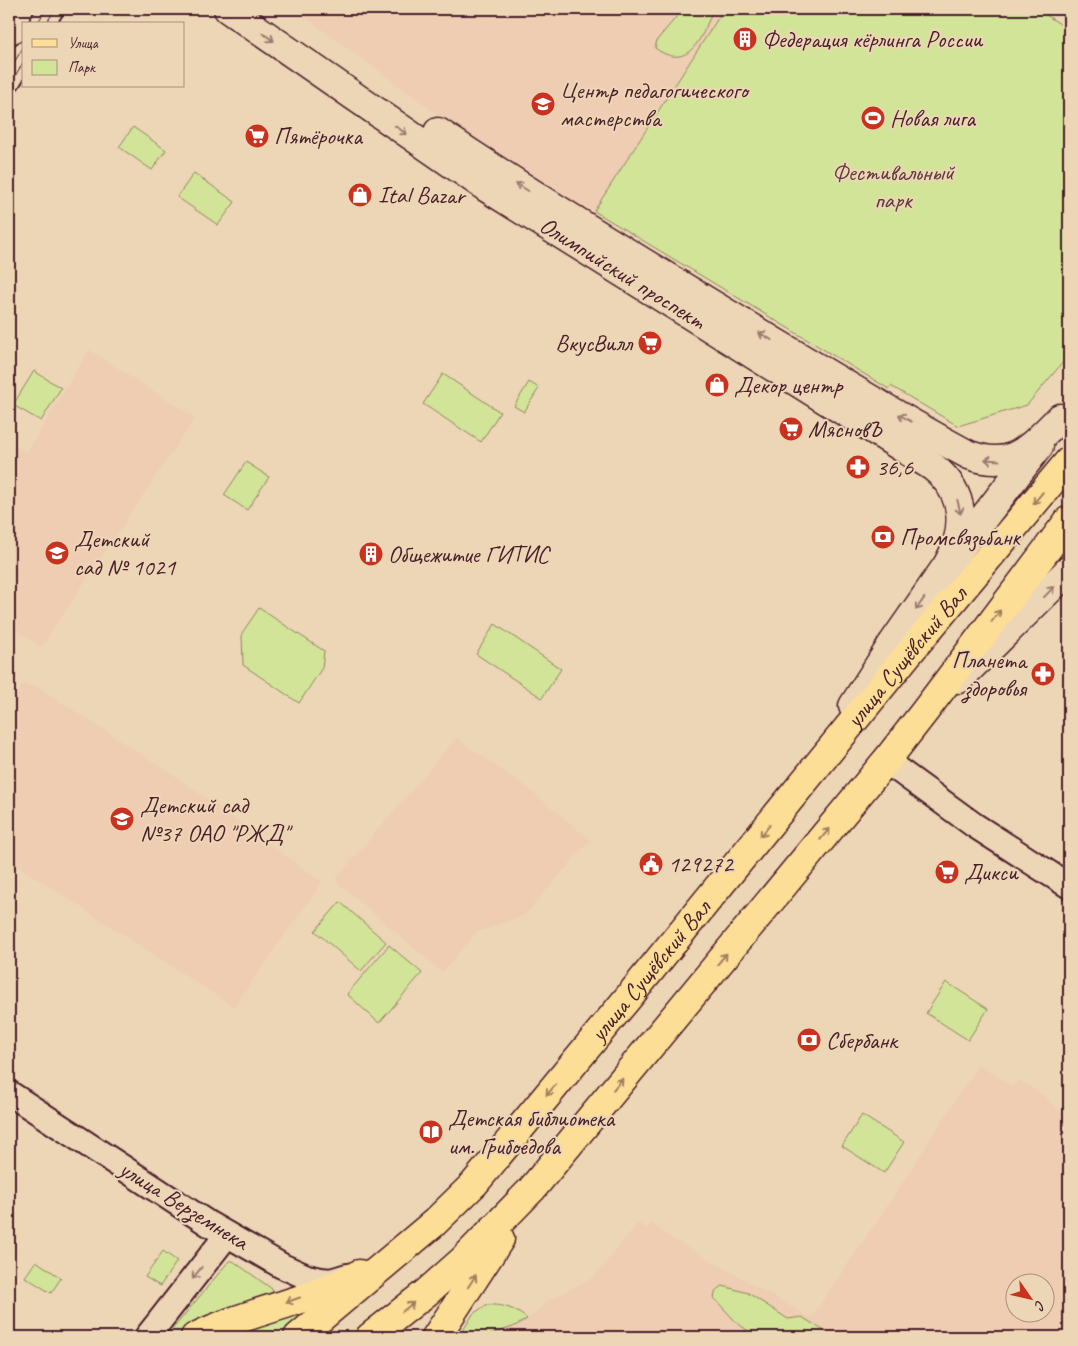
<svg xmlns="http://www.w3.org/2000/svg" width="1078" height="1346" font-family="Caveat,sans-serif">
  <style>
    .built { fill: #eecdb2; fill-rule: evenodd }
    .green { fill: #d2e498; stroke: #8e8262 }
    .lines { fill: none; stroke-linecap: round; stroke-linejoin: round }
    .tertiary-casing { stroke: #4a1f2b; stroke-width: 28 }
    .secondary-casing { stroke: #4a1f2b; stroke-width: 31 }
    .primary-casing { stroke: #4a1f2b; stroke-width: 31 }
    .tertiary { stroke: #edd6b6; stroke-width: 24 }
    .secondary { stroke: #edd6b6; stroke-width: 28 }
    .primary { stroke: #fcde96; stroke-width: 28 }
    .tram { stroke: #4a1f2b; stroke-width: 1 }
    .oneway { stroke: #9c7a70 }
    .oneway2 { stroke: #a37e60 }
    .labels { text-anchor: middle; stroke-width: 4; stroke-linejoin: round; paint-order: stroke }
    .poi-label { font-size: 24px; fill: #4a1f2b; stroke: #edd6b6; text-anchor: start }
    .park-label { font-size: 24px; fill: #5e3d3b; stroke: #edd6b6 }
    .street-label { font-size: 24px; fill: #4a1f2b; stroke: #edd6b6 }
  </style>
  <rect width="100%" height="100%" fill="#edd6b6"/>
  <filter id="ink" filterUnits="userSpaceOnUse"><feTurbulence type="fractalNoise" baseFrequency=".02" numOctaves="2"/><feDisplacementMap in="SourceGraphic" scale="10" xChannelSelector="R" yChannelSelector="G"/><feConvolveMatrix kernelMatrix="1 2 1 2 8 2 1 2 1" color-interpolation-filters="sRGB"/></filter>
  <g filter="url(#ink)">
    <g class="built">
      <polygon points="294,9 724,9 594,211 567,198 443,118"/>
      <polygon points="89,350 195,418 41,647 9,625 9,442 27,452"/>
      <polygon points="23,685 36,686 178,778 322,882 234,1007 9,860 9,709"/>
      <polygon points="456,738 528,788 590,840 525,915 477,932 442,972 335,880"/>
      <path d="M979 1064 1013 1087 1018 1080 1042 1094 1069 1120V1337H482L513 1327 536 1314 546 1302 594 1277 638 1223 646 1229 651 1223 668 1236 811 1318 892 1199ZM1016 1284H1046V1314H1016Z"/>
    </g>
    <g class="green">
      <path d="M683 9H713C703 36 689 73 655 48L657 40Z"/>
      <polygon points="724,9 964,9 972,14 982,9 1037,9 1069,30 1069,355 1027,405 958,426 891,386 889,389 594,211"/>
      <polygon points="133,127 166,150 152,170 119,147"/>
      <polygon points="194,173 235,202 218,225 177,197"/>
      <polygon points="34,371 61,388 41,421 13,405"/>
      <polygon points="443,374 500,412 481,442 423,404"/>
      <polygon points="529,382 539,388 524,412 514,406"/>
      <polygon points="246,462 269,477 247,510 224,495"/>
      <polygon points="259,608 324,651 322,668 299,703 243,665 242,633"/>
      <polygon points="495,624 561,669 542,698 476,654"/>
      <polygon points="340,902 386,942 361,971 315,931"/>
      <polygon points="389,945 422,973 379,1023 347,994"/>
      <polygon points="946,982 988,1009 968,1040 926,1013"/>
      <polygon points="862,1115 904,1142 884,1173 842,1146"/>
      <polygon points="163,1251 177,1261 160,1286 145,1277"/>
      <polygon points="36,1261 61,1278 51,1293 25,1277"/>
      <polygon points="229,1261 233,1261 272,1289 273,1293 201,1322 173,1337 166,1337"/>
      <polygon points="723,1286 748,1293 788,1319 802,1317 834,1337 757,1337 737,1323 714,1298 716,1290"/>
      <path d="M486 1305C502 1304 515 1308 527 1319L513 1327 482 1337H459L473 1314Z"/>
      <polygon points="307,1311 309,1311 309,1315 279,1337 230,1337"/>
    </g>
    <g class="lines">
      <defs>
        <g id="tertiary">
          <polyline points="42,24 51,9"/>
          <polyline points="9,79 24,54"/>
          <polyline points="886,761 974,825 1069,886"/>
          <polyline points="9,1093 209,1224 282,1266 307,1277 321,1280 331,1281 347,1276"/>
          <polyline points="147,1337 227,1235"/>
        </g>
        <g id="secondary">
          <path id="s1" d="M228 9 487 188 933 467C966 493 967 529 948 564"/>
          <path d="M438 132C538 199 640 261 743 323 818 368 892 414 969 455 1015 471 1029 447 1060 418"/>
          <polyline points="959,679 1069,570"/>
          <polyline points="853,706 893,643 948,564 1039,446"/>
        </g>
        <g id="primary">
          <path d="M195 1337C247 1311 308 1303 359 1274"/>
          <path id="s2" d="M298 1337 434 1223 474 1184 627 999 908 654 1069 461"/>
          <polyline points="370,1337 427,1292 463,1260 532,1189 886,761 925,711 1069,520"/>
          <polyline points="436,1337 500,1239"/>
        </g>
      </defs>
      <use href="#tertiary" class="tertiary-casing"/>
      <use href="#secondary" class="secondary-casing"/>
      <use href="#primary" class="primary-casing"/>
      <use href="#tertiary" class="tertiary"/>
      <use href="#secondary" class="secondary"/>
      <use href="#primary" class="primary"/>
      <g class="tram">
        <polyline points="37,24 46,9"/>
        <polyline points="46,24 55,9"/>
        <polyline points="9,71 24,46"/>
        <polyline points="9,86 24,61"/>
      </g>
    </g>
    <defs><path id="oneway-shaft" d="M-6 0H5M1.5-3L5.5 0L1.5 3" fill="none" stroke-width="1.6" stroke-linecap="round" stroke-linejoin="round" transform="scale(1.25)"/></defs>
    <g class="oneway">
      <use href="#oneway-shaft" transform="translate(268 37) rotate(35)"/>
      <use href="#oneway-shaft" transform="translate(401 130) rotate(35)"/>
      <use href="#oneway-shaft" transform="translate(522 187) rotate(-148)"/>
      <use href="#oneway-shaft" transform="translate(765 336) rotate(-149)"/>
      <use href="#oneway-shaft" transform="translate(905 418) rotate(-150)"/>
      <use href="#oneway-shaft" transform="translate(992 460) rotate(-176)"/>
      <use href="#oneway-shaft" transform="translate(959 507) rotate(77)"/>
      <use href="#oneway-shaft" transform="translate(1049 592) rotate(-46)"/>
      <use href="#oneway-shaft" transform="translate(920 604) rotate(125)"/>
      <use href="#oneway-shaft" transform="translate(197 1273) rotate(128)"/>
    </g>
    <g class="oneway2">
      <use href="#oneway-shaft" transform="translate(1038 498) rotate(130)"/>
      <use href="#oneway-shaft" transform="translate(996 616) rotate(-53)"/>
      <use href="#oneway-shaft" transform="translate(765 831) rotate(129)"/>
      <use href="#oneway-shaft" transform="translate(825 834) rotate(-50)"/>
      <use href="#oneway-shaft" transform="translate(722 959) rotate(-50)"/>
      <use href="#oneway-shaft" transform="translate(618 1084) rotate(-50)"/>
      <use href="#oneway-shaft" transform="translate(551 1090) rotate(130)"/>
      <use href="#oneway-shaft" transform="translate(472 1281) rotate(-57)"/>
      <use href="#oneway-shaft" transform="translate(293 1300) rotate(161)"/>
      <use href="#oneway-shaft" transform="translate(408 1307) rotate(-39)"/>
    </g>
  </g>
  <defs>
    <symbol id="building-disc" viewBox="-11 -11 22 22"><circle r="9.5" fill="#c8321e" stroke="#edd6b6"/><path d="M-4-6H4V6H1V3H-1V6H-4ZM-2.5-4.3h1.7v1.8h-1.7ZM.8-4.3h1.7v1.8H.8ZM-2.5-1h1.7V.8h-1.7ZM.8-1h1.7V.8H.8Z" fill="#fff"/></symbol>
    <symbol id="school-disc" viewBox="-11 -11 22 22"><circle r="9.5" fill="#c8321e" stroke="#edd6b6"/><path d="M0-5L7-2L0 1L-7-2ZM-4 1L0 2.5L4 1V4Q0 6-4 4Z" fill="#fff"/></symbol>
    <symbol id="stadium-disc" viewBox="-11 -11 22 22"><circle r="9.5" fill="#c8321e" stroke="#edd6b6"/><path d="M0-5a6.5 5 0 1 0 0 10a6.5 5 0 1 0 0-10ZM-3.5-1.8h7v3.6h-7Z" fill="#fff"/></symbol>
    <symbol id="supermarket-disc" viewBox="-11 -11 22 22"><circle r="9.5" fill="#c8321e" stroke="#edd6b6"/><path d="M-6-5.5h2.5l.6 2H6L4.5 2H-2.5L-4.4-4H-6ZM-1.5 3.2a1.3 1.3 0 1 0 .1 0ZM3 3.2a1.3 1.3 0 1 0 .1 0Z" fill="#fff"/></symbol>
    <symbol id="shop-disc" viewBox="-11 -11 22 22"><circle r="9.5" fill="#c8321e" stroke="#edd6b6"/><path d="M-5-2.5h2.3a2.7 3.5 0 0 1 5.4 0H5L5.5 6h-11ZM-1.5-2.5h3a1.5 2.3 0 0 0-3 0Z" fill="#fff"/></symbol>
    <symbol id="pharmacy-disc" viewBox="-11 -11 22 22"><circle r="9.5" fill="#c8321e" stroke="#edd6b6"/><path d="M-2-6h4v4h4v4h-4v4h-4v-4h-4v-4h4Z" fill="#fff"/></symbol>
    <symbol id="bank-disc" viewBox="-11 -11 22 22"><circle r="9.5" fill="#c8321e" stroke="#edd6b6"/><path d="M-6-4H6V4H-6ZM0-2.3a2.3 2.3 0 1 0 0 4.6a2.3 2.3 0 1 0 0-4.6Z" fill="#fff"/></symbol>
    <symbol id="civic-disc" viewBox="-11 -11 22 22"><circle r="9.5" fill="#c8321e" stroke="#edd6b6"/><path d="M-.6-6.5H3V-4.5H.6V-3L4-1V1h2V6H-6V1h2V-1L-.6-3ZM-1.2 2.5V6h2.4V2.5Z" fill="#fff"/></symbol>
    <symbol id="library-disc" viewBox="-11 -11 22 22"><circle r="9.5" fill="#c8321e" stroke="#edd6b6"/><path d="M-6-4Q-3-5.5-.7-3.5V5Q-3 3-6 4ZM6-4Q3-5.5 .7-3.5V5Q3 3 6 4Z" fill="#fff"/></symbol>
  </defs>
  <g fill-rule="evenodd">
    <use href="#building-disc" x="731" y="25" width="28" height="28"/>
    <use href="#school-disc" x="529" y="90" width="28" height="28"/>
    <use href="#stadium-disc" x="859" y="104" width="28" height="28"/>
    <use href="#supermarket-disc" x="243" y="122" width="28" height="28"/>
    <use href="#shop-disc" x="346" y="181" width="28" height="28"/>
    <use href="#supermarket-disc" x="636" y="329" width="28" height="28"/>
    <use href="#shop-disc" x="703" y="371" width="28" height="28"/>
    <use href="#supermarket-disc" x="777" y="415" width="28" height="28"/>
    <use href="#pharmacy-disc" x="844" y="453" width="28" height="28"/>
    <use href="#bank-disc" x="869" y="523" width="28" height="28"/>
    <use href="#school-disc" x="43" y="539" width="28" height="28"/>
    <use href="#building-disc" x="357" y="540" width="28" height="28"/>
    <use href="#pharmacy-disc" x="1029" y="660" width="28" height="28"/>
    <use href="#school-disc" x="108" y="805" width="28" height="28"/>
    <use href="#civic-disc" x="637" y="850" width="28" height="28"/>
    <use href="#supermarket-disc" x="933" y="858" width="28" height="28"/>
    <use href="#bank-disc" x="795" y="1026" width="28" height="28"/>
    <use href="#library-disc" x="417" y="1118" width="28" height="28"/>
  </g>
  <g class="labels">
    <g class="poi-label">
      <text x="762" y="47">Федерация кёрлинга России</text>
      <text x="560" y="98">Центр педагогического<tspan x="560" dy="28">мастерства</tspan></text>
      <text x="890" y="126">Новая лига</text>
      <text x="274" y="144">Пятёрочка</text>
      <text x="378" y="203">Ital Bazar</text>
      <text x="632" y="351" text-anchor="end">ВкусВилл</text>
      <text x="734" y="393">Декор центр</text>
      <text x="808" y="437">МясновЪ</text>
      <text x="876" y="475">36,6</text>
      <text x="900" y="545">Промсвязьбанк</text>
      <text x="74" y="547">Детский<tspan x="74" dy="28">сад № 1021</tspan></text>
      <text x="388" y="562">Общежитие ГИТИС</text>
      <text x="1026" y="668" text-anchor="end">Планета<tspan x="1026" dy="28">здоровья</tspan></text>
      <text x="140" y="813">Детский сад<tspan x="140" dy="28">№37 ОАО "РЖД"</tspan></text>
      <text x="668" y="872">129272</text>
      <text x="964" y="880">Дикси</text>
      <text x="826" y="1048">Сбербанк</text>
      <text x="448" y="1126">Детская библиотека<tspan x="448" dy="28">им. Грибоедова</tspan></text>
    </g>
    <g class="park-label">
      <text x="893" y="180">Фестивальный<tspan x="893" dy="28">парк</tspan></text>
    </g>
    <g class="street-label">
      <text dy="8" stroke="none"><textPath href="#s1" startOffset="475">Олимпийский проспект</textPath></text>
      <text dy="8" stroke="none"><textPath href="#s2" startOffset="915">улица Сущёвский Вал</textPath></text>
      <text dy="8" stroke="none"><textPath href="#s2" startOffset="510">улица Сущёвский Вал</textPath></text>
      <text transform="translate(184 1205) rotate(32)" y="8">улица Верземнека</text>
    </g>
  </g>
  <rect width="1078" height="1346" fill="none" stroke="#edd6b6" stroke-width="30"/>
  <rect x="15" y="15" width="1048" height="1316" fill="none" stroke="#4a1f2b" stroke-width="2" filter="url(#ink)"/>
  <rect x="22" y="22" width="162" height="65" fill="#edd6b6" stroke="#ac8d7e"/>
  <rect x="32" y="39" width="25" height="8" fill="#fcde96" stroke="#ac8d7e"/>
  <text x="68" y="48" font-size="15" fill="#4a1f2b">Улица</text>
  <rect x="32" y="60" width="25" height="15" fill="#d2e498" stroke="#ac8d7e"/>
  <text x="68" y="72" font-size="15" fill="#4a1f2b">Парк</text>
  <g transform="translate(1030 1298) rotate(124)"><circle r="24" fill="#edd6b6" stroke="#ac8d7e"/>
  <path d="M0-4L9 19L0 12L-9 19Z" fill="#c8321e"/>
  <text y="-8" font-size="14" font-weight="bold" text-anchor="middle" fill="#4a1f2b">С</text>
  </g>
</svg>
